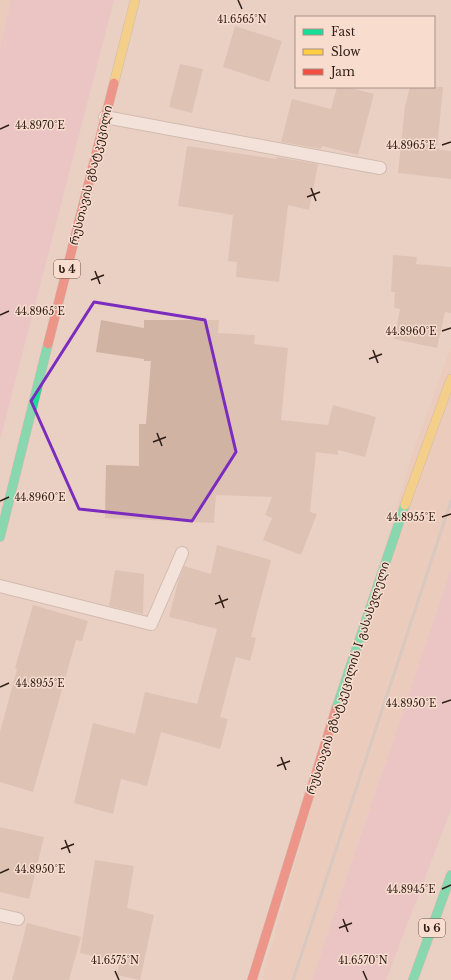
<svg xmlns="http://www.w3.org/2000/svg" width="451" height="980" font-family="'Libre Baskerville','Noto Sans Georgian',serif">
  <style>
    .built { fill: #edc6b1 }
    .green { fill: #eab9c6 }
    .building { fill: #d1b3a4 }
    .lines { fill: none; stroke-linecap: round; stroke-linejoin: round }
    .lane-casing { stroke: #b5a298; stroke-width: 14 }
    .fast-casing { stroke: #b5a298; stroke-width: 10 }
    .slow-casing { stroke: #b5a298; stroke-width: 10 }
    .jam-casing { stroke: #b5a298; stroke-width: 10 }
    .lane { stroke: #fcf8f6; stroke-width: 12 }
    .fast { stroke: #16e098; stroke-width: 9 }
    .slow { stroke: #ffcf43; stroke-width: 9 }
    .jam { stroke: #f24e42; stroke-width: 9 }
    .rail { stroke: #c4beba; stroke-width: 3 }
    .marked { fill: none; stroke: #7b2cbf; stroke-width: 3; stroke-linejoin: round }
    .ticks { fill: none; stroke: #2e1d15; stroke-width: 1.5 }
    .labels { text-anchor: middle; stroke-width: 3; stroke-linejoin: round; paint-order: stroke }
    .shield { fill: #f8ddcf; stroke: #6b574d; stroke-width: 1 }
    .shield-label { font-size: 11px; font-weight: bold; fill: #2e1d15 }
    .street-label { font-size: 12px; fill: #2e1d15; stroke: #f8ddcf }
    .ticks-label { font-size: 10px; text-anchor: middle; fill: #2e1d15; stroke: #f8ddcf; stroke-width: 3; stroke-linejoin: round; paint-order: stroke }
  </style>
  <rect width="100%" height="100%" fill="#e9d0c3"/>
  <g class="built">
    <polygon points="0,0 11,0 0,48"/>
    <polygon points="451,347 451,569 312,980 262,980 410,461"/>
  </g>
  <g class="green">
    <polygon points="11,0 114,0 0,440 0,48"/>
    <polygon points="451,569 451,810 386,980 312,980"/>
  </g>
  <g class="building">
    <polygon points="235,26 282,41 269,82 223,67"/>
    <polygon points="180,64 203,69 192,113 169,107"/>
    <polygon points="337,87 347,87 374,94 358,155 322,146 321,149 281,142 292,99 331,109"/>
    <polygon points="410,87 443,87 437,149 451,151 451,179 398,173 405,106"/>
    <polygon points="187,146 276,159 277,157 318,164 309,210 288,205 279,282 236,277 237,262 228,261 233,215 178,206"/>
    <polygon points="393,255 417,257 416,264 451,267 451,313 445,312 437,348 394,339 400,309 394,308 395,292 391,292"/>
    <polygon points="101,320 144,328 144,320 219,320 218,333 255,335 254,344 288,348 281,420 328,425 333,405 376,417 365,457 338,450 338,455 316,452 310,512 317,514 301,555 263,540 272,518 265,515 272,497 216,495 214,523 105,518 106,465 139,466 139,424 146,424 151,361 144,361 144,359 96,352"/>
    <polygon points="217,545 271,560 251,637 256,638 250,661 236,657 220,717 228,719 220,749 161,732 147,786 121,779 113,814 74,803 93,723 135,734 145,692 197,704 217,629 169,617 179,578 184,566 211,574"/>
    <polygon points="115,570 144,574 143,614 109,606"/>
    <polygon points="33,605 88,621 82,641 76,640 33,792 0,782 0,732 17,669 15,668"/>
    <polygon points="0,827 44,837 29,899 0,892"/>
    <polygon points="95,860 134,866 127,908 154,915 140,980 117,975 120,962 80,953"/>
    <polygon points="27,923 81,937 69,980 12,980"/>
  </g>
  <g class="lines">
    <defs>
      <g id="lane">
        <polyline points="105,117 380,168"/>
        <polyline points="0,586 151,624 182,553"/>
        <polyline points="0,915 18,919"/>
      </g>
      <g id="fast">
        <polyline points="0,537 48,344"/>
        <polyline points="336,709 405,505"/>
        <polyline points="413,980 451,875"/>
      </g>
      <g id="slow">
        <polyline points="114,83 135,0"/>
        <polyline points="405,505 451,379"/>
      </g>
      <g id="jam">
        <polyline points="48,344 114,83"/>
        <polyline points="252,980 336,709"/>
      </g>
    </defs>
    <use href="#lane" class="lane-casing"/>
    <use href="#fast" class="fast-casing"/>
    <use href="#slow" class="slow-casing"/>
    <use href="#jam" class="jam-casing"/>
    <use href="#lane" class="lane"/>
    <use href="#fast" class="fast"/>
    <use href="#slow" class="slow"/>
    <use href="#jam" class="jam"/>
    <polyline class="rail" points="293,980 451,501"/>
  </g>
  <path d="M0 0H451V980H0ZM94 302 205 320 236 452 192 521 79 509 31 401Z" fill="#e9d0c3" fill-opacity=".55" fill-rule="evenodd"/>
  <path class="marked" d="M94 302 205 320 236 452 192 521 79 509 31 401Z"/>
  <path class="ticks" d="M238 0 242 9M0 129 9 125M442 145 451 142M311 188 316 201M307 197 320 192M95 271 100 284M91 280 104 275M0 315 9 311M442 331 451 328M373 350 378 363M369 359 382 354M157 433 162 446M153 442 166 437M0 501 9 497M442 517 451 514M219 595 224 608M215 604 228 599M0 687 9 683M442 703 451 700M281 757 286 770M277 766 290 761M65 840 70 853M61 849 74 844M0 873 9 869M442 889 451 885M343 919 348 932M339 928 352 923M115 971 119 980M363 971 367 980"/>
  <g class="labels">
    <g class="shield">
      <rect x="54" y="260" width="26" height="18" rx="3"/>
      <rect x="419" y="919" width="26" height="18" rx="3"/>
    </g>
    <g class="shield-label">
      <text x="67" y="273">ს 4</text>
      <text x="432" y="932">ს 6</text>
    </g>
    <g class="street-label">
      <text transform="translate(91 175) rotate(-76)" y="4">რუსთავის გზატკეცილი</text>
      <text transform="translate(348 678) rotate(-72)" y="4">რუსთავის გზატკეცილის I გასასვლელი</text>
    </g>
  </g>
  <g class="ticks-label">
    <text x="242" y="23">41.6565°N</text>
    <text x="40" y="129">44.8970°E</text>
    <text x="411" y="149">44.8965°E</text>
    <text x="40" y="315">44.8965°E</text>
    <text x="411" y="335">44.8960°E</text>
    <text x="40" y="501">44.8960°E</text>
    <text x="411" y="521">44.8955°E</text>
    <text x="40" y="687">44.8955°E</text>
    <text x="411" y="707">44.8950°E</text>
    <text x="40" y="873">44.8950°E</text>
    <text x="411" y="893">44.8945°E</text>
    <text x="115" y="964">41.6575°N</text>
    <text x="363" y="964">41.6570°N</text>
  </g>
  <rect x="295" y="16" width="140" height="72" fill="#f8ddcf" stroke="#a79085"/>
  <rect x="303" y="29" width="20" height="6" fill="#16e098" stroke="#a79085"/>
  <text x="331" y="36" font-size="12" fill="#2e1d15">Fast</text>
  <rect x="303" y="49" width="20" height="6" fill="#ffcf43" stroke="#a79085"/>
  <text x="331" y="56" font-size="12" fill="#2e1d15">Slow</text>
  <rect x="303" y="69" width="20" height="6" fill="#f24e42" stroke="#a79085"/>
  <text x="331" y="76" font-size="12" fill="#2e1d15">Jam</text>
</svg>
